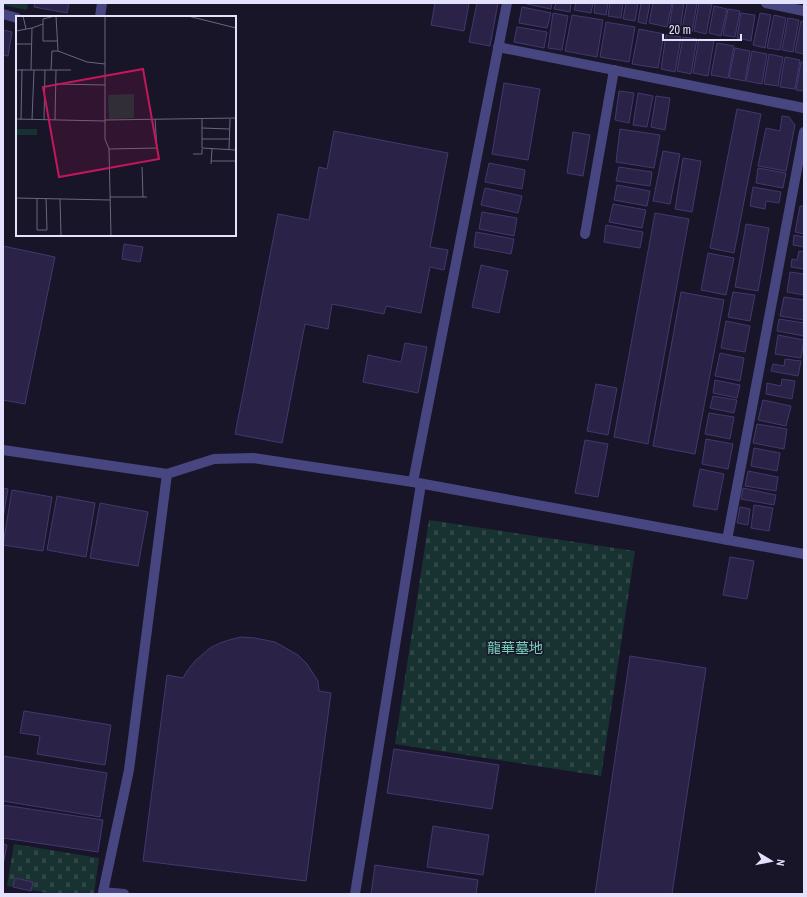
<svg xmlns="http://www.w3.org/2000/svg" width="807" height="897" font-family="'Archivo Narrow','Noto Sans JP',sans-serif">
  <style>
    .cemetery { fill: url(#cemetery-stones) }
    .park { fill: #183231 }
    .building { fill: #2a2347; stroke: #423870 }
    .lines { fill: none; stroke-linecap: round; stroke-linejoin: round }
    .service { stroke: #474681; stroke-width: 10 }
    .minor { stroke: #474681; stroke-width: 10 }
    .labels { text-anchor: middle; stroke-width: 3; stroke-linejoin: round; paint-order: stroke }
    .park-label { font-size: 14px; fill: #75d3ba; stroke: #181529 }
    .inset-road { fill: none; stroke: #69677d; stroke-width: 1 }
    .view { fill: #c2185b; fill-opacity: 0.15; stroke: #c2185b; stroke-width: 2 }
    .inset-edge { fill: none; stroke: #e3e1fb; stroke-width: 2 }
  </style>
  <defs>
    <pattern id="cemetery-stones" width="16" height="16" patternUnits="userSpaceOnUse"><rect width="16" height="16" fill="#183231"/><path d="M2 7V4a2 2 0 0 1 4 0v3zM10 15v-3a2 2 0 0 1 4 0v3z" fill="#2e4646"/></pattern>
  </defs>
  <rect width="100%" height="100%" fill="#181529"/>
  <g class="cemetery">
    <polygon points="429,520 635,551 601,776 395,744"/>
    <polygon points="14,844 99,858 94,894 53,894 7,886"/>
  </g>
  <polygon class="park" points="3,3 28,3 27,10 3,5"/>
  <g class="building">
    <polygon points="35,3 69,3 67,13 34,7"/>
    <polygon points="435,3 469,3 464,31 431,25"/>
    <polygon points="477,3 498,3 490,46 469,42"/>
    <polygon points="522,3 552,3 551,9"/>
    <polygon points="556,3 571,3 570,12 554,9"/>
    <polygon points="576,3 593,3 591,13 574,10"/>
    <polygon points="595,3 608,3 606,15 594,13"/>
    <polygon points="610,3 623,3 621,18 608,16"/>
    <polygon points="626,3 638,3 635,21 623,19"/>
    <polygon points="641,3 650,3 646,24 638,22"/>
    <polygon points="653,3 672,3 667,27 649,23"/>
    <polygon points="673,3 684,3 680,31 669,29"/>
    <polygon points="687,3 697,3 692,32 682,30"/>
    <polygon points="699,3 712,4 706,34 694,31"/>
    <polygon points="714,6 727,9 721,36 709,33"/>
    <polygon points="522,7 551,13 547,28 519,23"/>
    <polygon points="728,9 740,11 735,37 723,35"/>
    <polygon points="553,13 568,16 562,50 548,48"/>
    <polygon points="741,13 755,15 751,41 737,38"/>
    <polygon points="760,13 771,15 765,48 753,45"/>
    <polygon points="572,15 603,20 597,57 565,51"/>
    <polygon points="774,15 786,18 780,50 767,48"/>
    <polygon points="788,18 799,20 793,52 782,50"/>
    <polygon points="801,21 804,22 804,54 795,52"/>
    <polygon points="606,22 635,27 629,62 600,57"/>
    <polygon points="517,27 547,32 544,48 514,42"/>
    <polygon points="639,29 664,34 658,68 632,64"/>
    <polygon points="3,30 12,32 8,56 3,55"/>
    <polygon points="666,35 681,37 675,72 661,69"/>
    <polygon points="683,37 697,39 691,74 677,71"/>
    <polygon points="699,39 714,41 708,76 693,73"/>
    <polygon points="717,43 734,46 728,78 711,75"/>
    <polygon points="735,48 750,51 745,81 729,78"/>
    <polygon points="752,51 767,54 762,84 746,81"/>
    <polygon points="769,54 783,57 778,86 764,84"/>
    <polygon points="785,57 800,60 795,89 780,87"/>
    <polygon points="801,62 804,62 804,91 796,90"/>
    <polygon points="504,83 540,89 528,160 492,154"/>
    <polygon points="619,91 634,93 629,123 615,120"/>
    <polygon points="638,93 653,96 647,127 633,125"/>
    <polygon points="656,96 670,98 665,130 651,127"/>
    <polygon points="737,109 761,114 734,253 710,248"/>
    <polygon points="782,116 789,117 795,125 786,171 758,166 766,128 780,131"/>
    <polygon points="620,129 660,135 654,168 616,162"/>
    <polygon points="334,131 448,153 430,247 448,250 444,270 430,267 421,313 386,306 384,314 332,304 328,329 305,324 282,443 235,434 278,214 309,220 319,167 327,169"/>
    <polygon points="573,132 590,135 583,176 567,173"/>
    <polygon points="663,151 680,154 670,204 653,201"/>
    <polygon points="683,158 701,161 692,212 675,209"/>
    <polygon points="489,163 525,170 522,189 485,182"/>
    <polygon points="619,167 652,172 650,186 616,181"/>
    <polygon points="758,168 786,173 783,188 756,183"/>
    <polygon points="617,185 650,191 647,206 614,200"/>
    <polygon points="753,187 781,192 779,203 766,201 765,209 750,206"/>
    <polygon points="485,188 522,196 518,213 481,205"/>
    <polygon points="613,204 646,210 642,228 609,222"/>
    <polygon points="800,206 804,206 804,234 795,232"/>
    <polygon points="482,212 517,218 514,236 479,229"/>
    <polygon points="655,213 689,219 648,444 614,437"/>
    <polygon points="746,224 769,228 758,291 735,287"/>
    <polygon points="606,225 643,232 640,248 604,242"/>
    <polygon points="476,232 514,239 511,254 474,247"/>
    <polygon points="794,235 804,237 804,247 793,245"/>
    <polygon points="124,244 143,247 140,262 122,259"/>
    <polygon points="3,246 55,257 25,404 3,400"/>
    <polygon points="799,251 804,252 804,269 791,267 792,259 797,260"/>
    <polygon points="708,253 734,258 726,295 701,290"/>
    <polygon points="481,265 508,271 499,313 472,307"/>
    <polygon points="790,272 804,274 804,295 787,292"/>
    <polygon points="681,292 724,300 695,454 653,446"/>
    <polygon points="733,292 755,295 750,321 728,317"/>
    <polygon points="784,297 804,300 804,320 780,316"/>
    <polygon points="779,319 804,323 804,336 777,331"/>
    <polygon points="726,321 750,326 745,352 721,348"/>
    <polygon points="778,335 804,340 801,358 775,354"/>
    <polygon points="405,343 427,347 418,393 363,382 368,355 401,362"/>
    <polygon points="720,353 744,358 740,381 715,376"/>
    <polygon points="785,359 801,361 798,376 771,371 773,364 784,366"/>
    <polygon points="782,379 795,381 792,399 766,394 767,383 781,386"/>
    <polygon points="715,380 740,385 737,398 713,393"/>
    <polygon points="596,384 617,388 608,435 587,431"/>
    <polygon points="713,396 737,400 734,413 710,408"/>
    <polygon points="763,400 791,406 786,426 758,420"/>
    <polygon points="709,413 734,417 730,439 705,434"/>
    <polygon points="757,424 787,429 784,449 753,443"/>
    <polygon points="706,439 733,444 728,469 702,464"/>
    <polygon points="585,440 608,444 598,497 575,493"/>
    <polygon points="754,448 780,453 777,471 751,466"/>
    <polygon points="700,469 724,474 717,510 693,506"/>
    <polygon points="748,471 778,477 776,491 745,486"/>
    <polygon points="3,488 8,489 3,518"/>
    <polygon points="743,488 776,495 774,505 741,499"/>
    <polygon points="12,490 52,497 43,551 3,545"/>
    <polygon points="57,496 95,503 86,557 47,550"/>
    <polygon points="100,503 148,512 138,566 90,558"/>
    <polygon points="754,505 773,508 769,531 751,528"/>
    <polygon points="740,507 750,509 748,525 737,523"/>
    <polygon points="730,557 754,561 747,599 723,595"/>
    <polygon points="241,637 255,638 275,642 298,655 307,664 318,681 319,691 331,693 306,881 143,861 167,675 183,678 187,671 195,661 210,648 220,643 229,640"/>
    <polygon points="630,656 706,668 672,894 595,894"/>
    <polygon points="24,711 111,725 105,765 37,754 40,736 20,733"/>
    <polygon points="394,749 499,765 492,809 387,793"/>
    <polygon points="3,756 107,773 100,817 3,801"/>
    <polygon points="3,805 103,820 98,852 3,838"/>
    <polygon points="433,826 489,835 483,875 427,867"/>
    <polygon points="3,844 7,845 3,865"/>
    <polygon points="375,865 478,880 476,894 371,894"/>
    <polygon points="15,878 33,882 31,891 13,887"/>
  </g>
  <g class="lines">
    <g class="service">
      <polyline points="3,14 17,18"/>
      <polyline points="100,17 102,3"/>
      <polyline points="585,234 614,70"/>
    </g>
    <g class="minor">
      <polyline points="766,3 804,11"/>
      <polyline points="498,47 804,108"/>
      <polyline points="3,450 167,474 214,459 253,458 413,482 804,554"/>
      <polyline points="413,482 507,3"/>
      <polyline points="727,540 804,132"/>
      <polyline points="124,894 103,892 129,770 167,474"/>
      <polyline points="355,894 421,484"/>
    </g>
  </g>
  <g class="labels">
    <g class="park-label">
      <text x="515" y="653">龍華墓地</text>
    </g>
  </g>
  <g transform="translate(16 16)">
    <rect width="220" height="220" fill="#181529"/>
    <path d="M118 78V102L93 103 92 79Z" fill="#183231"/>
    <path d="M0 113H21V119H0Z" fill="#183231"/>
    <path class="inset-road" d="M7 0 10 13M40 0 42 35 71 46 89 48M89 0V123L93 133 95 220M172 0 220 12M27 8V25H41M0 15 16 12M0 28H15M0 54H40L39 104M15 54 16 12 27 8V3L39 0M35 54 36 35H42M40 54H55M40 68 89 69M0 103 89 105M186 103V132L220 134M5 104 6 53M16 104 18 54M28 104 29 54M89 104 220 102M186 112 213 113M186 123H213M93 133 141 132 139 103M213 134 214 103M177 138H186V133M195 145H220M195 148 196 133M126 151 127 181M94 181H131M0 182 94 184M21 182V214H31L30 182M44 183 45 220"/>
    <path class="view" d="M127 53 143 143 43 161 27 71Z"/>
    <rect width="220" height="220" class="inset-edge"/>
  </g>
  <rect width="807" height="897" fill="none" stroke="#e3e1fb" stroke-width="8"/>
  <g transform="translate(771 861) rotate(100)" stroke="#181529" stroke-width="3" paint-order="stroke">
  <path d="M0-3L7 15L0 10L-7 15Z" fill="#e3e1fb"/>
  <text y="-6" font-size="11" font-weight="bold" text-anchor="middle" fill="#e3e1fb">N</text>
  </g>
  <path d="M663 34v6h78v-6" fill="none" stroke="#e3e1fb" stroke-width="2"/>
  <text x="669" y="34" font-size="12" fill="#e3e1fb" stroke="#181529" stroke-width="3" paint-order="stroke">20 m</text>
</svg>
